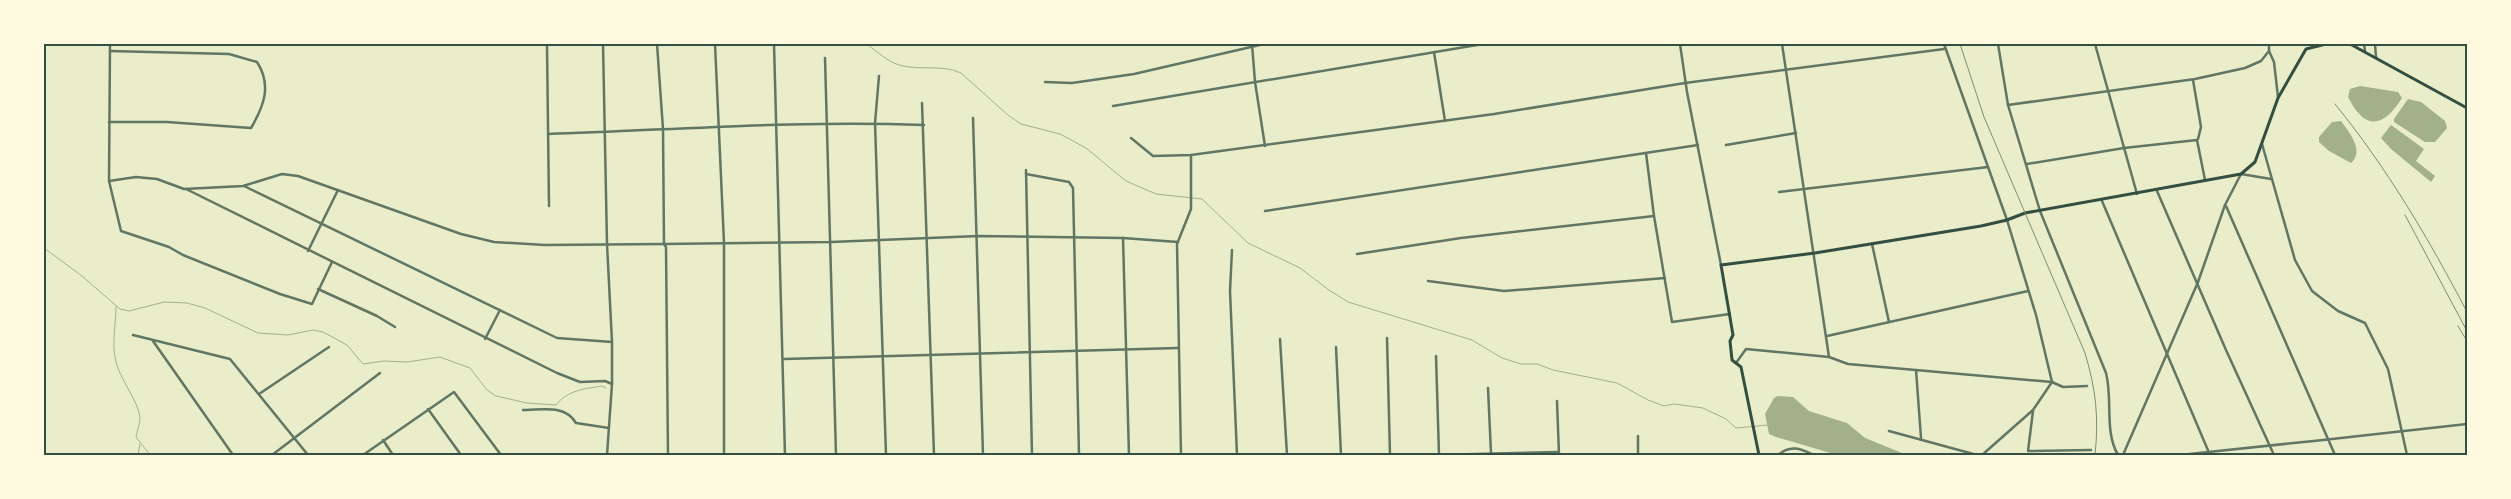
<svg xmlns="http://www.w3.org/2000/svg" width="2511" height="499" font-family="'Noto Sans',sans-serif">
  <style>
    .water { fill: #a3b18a }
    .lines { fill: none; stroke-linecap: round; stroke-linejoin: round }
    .stream { stroke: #a3b18a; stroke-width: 1 }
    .minor { stroke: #617663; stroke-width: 2.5 }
    .tertiary { stroke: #617663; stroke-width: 2.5 }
    .secondary { stroke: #344e41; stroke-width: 3 }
    .rail { stroke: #7c8e77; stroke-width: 1 }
    .neatline { fill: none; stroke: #344e41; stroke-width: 2 }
  </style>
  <rect width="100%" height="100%" fill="#e9edc9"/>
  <g class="water">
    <path d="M2360 86 2398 92 2402 98C2383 128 2365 131 2348 97L2350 89Z"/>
    <polygon points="2408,99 2421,102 2445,121 2447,128 2435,142 2425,142 2394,122 2394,119"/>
    <path d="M2341 121C2349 132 2365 151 2351 163L2329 151 2319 142V137L2332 122Z"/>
    <polygon points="2391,125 2424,149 2416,161 2435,176 2431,182 2391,149 2381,138"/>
    <polygon points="1778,396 1793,397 1809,411 1847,423 1865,438 1907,455 1837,455 1776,437 1769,434 1765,414 1774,398"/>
  </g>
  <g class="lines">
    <g class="stream">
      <path d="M867 44C877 52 887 61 899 65 920 71 942 64 961 73L1009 116 1021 124 1060 134 1086 148 1126 181 1156 194 1202 199 1248 243 1300 268 1329 290 1348 302 1472 340 1502 358 1521 364H1537L1553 370 1617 383 1648 400 1664 406 1674 404 1703 408 1726 419 1736 428 1768 425"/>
      <path d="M44 248 82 276 120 309 129 311 164 302 187 303 205 308 258 333 288 335 313 330 323 332 347 345 363 364 384 361 407 362 440 357 470 368 487 390 496 396 527 403 556 405C568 390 584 389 602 386L606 388"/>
      <path d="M116 307C116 323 112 341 115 357 118 378 139 401 140 418 140 424 137 431 136 437L150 455"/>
      <polyline points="138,455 140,444"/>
    </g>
    <g class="minor">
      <polyline points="110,44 109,181 136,177 157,179 184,189 243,186 282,174 298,176 461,234 494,242 545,245 664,244 831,242 978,236 1123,238 1129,455"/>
      <polyline points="603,44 607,244 612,342 612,384 607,455"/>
      <polyline points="657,44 663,129 664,244 666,247 668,455"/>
      <polyline points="715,44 724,243 724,455"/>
      <polyline points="774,44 785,455"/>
      <polyline points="1252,44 1255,82 1265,146"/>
      <polyline points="1782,44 1829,357"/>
      <polyline points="1944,44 2007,220 2036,315 2052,382 2033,410 1982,455"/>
      <path d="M1998 44 2008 105 2040 211 2106 373C2113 400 2104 431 2118 455"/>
      <polyline points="2095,44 2137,194"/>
      <polyline points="2269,44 2269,51 2274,62 2278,97"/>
      <polyline points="2364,44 2365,51"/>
      <polyline points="2375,44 2376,57"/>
      <polyline points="547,46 549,206"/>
      <polyline points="1434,52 1445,121"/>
      <polyline points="825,58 836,455"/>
      <polyline points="879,76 875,123 886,455"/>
      <polyline points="2193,80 2201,127 2198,139"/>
      <polyline points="1045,82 1072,83 1134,74 1264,44"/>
      <polyline points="922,103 934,455"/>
      <polyline points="2008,105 2195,79 2245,68 2261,61 2269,51"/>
      <polyline points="1113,106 1483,44"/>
      <polyline points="973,118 983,455"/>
      <path d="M109 122H167L251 128C264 106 272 85 257 62L229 54 110 51"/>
      <path d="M548 134C673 130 799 120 924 125"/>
      <polyline points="1131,138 1153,156 1191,155 1494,114 1685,83 1944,49"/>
      <polyline points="2262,144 2295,260 2312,291 2338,311 2365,323 2388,369 2407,455"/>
      <polyline points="1726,145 1796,133"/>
      <polyline points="1646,153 1654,216 1672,322 1730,314"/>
      <polyline points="2027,164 2124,148 2197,140 2205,180"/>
      <polyline points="1026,170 1032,455"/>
      <polyline points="1026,174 1069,182 1073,188 1079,455"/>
      <polyline points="109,181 121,231 169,247 183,255 280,294 312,304 332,262"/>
      <polyline points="244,186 557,338 612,342"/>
      <polyline points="186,189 557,373 580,382 605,381 612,384"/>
      <polyline points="2157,191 2226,350 2274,455"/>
      <polyline points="1779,192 1988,167"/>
      <polyline points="2102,201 2210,455"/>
      <polyline points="2226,206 2335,455"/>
      <polyline points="1265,211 1698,145"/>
      <polyline points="1123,238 1178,242"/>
      <polyline points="1872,244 1889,322"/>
      <polyline points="1232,250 1230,291 1237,455"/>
      <polyline points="308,251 338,190"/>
      <polyline points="1357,254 1461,238 1654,216"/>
      <polyline points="1428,281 1504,291 1665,278"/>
      <polyline points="318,289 377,316 395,327"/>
      <polyline points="133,335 230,359 308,455"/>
      <polyline points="1827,336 2028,291"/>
      <polyline points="1387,338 1390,455"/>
      <polyline points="485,339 500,310"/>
      <polyline points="1280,339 1287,455"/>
      <polyline points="153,341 233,455"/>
      <polyline points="1336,347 1341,455"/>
      <polyline points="1436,356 1439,455"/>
      <polyline points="784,359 1178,348"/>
      <polyline points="1736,363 1746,349 1829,357 1848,364 2052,382 2063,387 2087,386"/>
      <polyline points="1916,370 1921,438"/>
      <polyline points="1488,388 1491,453"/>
      <polyline points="259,394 329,347"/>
      <polyline points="1557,401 1559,455"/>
      <polyline points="428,409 461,455"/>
      <path d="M523 410C542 410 565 404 576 423L609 428"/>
      <polyline points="2033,411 2028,451 2091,450"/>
      <polyline points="1889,431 1977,455"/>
      <polyline points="1638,436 1638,455"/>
      <polyline points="383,440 393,455"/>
      <polyline points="272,455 380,373"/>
      <polyline points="363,455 454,392 501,455"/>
      <polyline points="1181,455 1177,244 1191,209 1191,155"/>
      <polyline points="1434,455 1558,452"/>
      <path d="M1778 455C1791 444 1801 449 1814 455"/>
      <polyline points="2123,455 2198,282 2225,205 2241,174 2271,179"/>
      <path d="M2180 455C2276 445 2371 435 2467 424"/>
    </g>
    <polyline class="tertiary" points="1680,44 1687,92 1721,265"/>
    <g class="secondary">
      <polyline points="2350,44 2467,108"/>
      <polyline points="1759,455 1741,367 1732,360 1730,341 1733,335 1721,265 1815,253 1981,226 2007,220 2025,213 2241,174 2255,162 2278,98 2306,49 2326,44"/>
    </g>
    <g class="rail">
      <path d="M1960 44 1984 117 2085 353C2096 390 2099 417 2095 455"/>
      <path d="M2335 104C2387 168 2429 239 2467 312"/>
      <polyline points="2405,215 2467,331"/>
      <polyline points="2458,326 2467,341"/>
    </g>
  </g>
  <rect width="2511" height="499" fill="none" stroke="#fefae0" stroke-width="90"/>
  <rect x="45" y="45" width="2421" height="409" class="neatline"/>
</svg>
